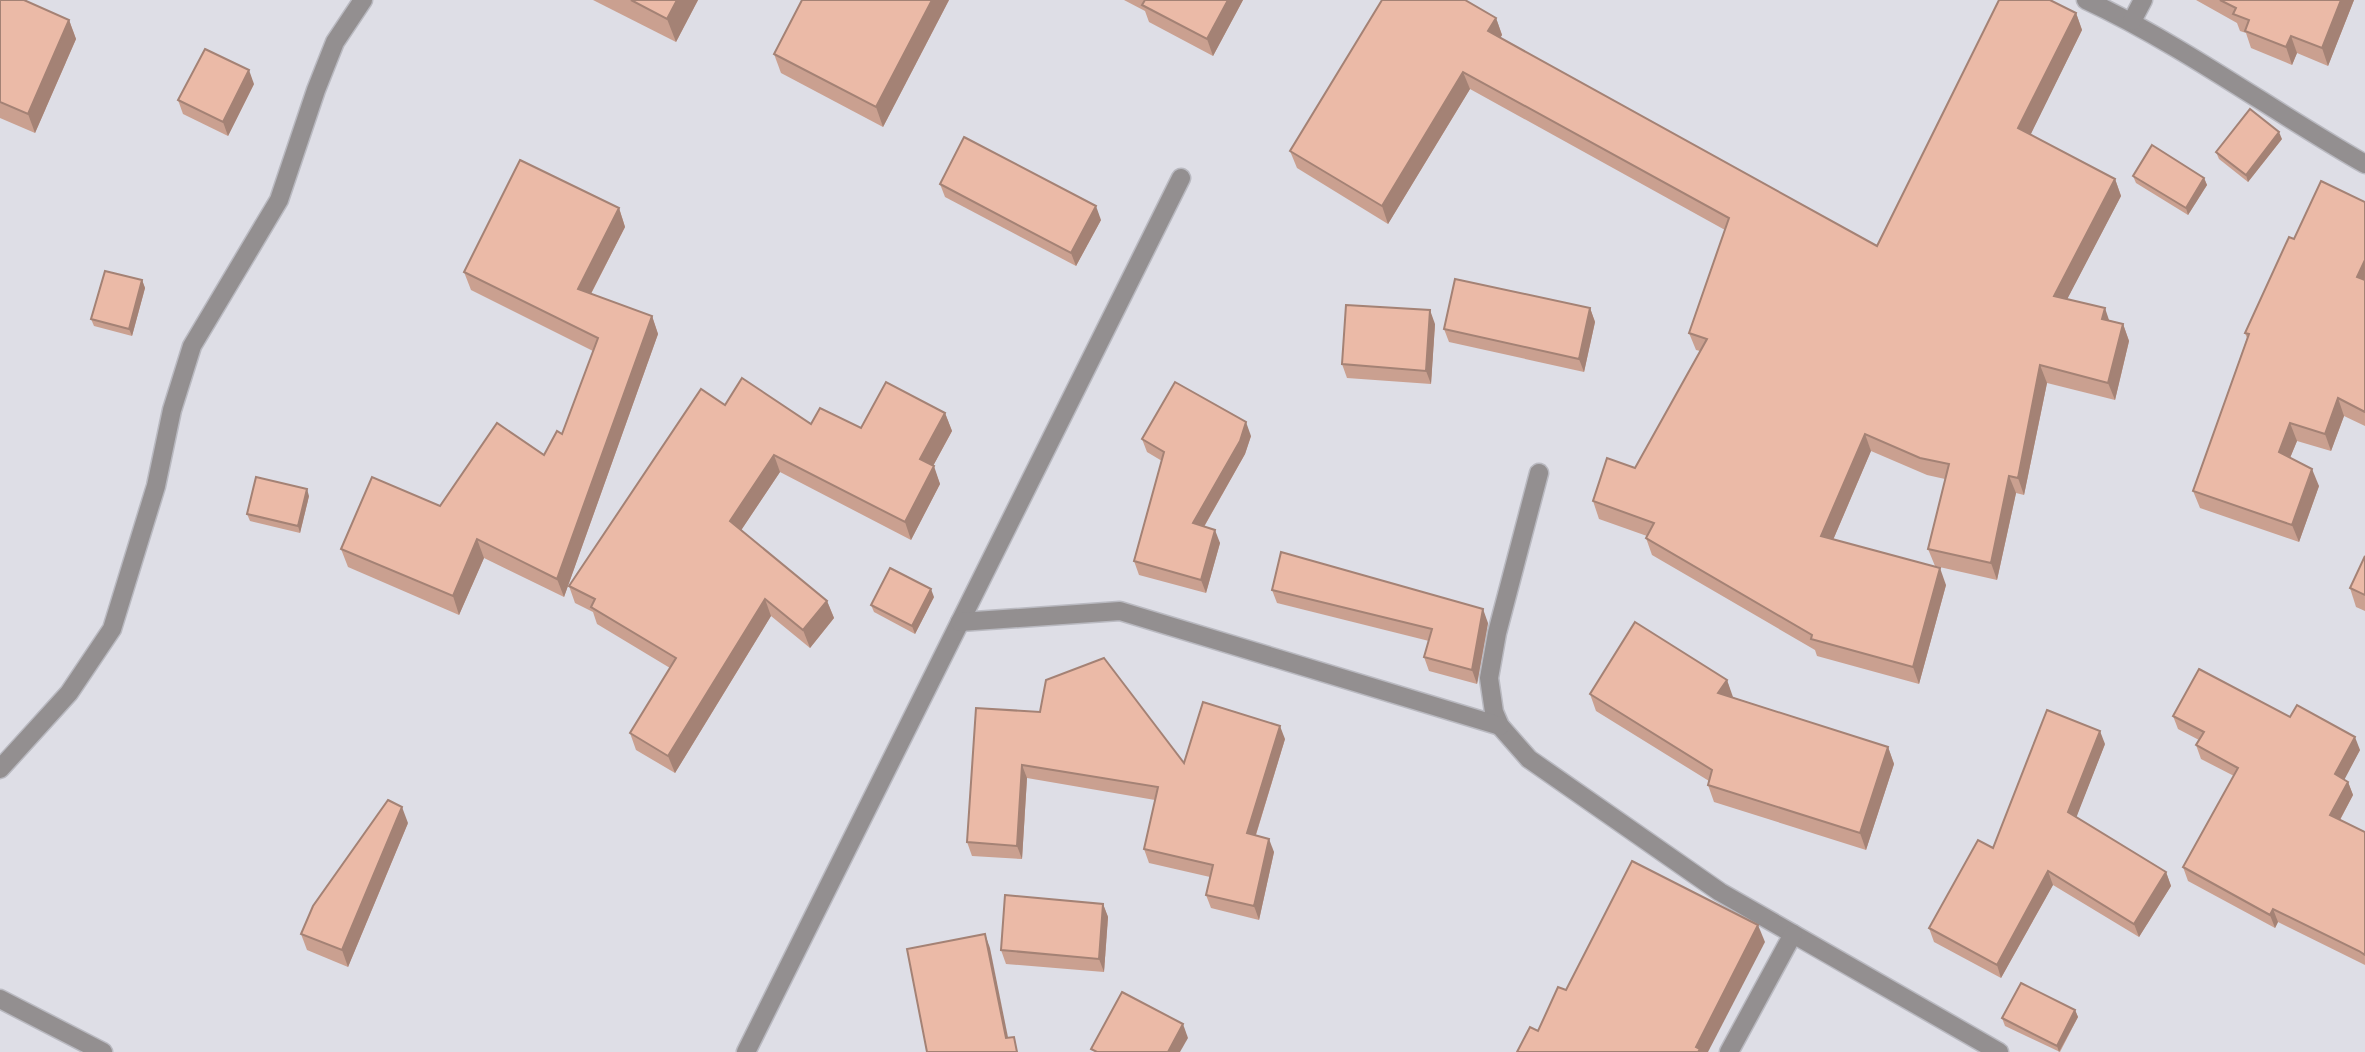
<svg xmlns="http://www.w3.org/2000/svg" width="2365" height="1052" font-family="Georgia,serif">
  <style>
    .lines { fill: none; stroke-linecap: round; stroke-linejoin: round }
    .service-casing { stroke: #b9b9c0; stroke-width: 21 }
    .minor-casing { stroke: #b9b9c0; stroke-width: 21 }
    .service { stroke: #938f90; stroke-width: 18 }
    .minor { stroke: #938f90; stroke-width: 18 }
    .wall { fill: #caa090 }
    .shaded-wall { fill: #a48275 }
    .building { fill: #ebbaa7; stroke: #a48275; stroke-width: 2 }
  </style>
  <rect width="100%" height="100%" fill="#dedee6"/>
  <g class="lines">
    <defs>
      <g id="service">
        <polyline points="0,999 103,1052"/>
        <polyline points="746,1052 1181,178"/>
      </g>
      <g id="minor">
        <path d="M2086 0C2183 45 2272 111 2365 164"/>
        <polyline points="2132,21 2143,0"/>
        <polyline points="1539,473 1497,633 1489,678 1494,712 1500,726 1529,759 1720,892 1999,1052"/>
        <polyline points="960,622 1120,611 1500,726"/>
        <polyline points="0,769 69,693 112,629 156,486 172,410 192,346 279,200 316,90 335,42 363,0"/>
        <polyline points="1729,1052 1793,934"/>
      </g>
    </defs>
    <use href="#service" class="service-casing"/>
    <use href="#minor" class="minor-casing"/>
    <use href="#service" class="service"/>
    <use href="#minor" class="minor"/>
  </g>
  <g class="wall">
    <polygon points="0,0 69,20 76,39 35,133 0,118"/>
    <polygon points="593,0 698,0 676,42"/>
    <polygon points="949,0 883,127 781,73 774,54"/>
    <polygon points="1124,0 1243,0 1213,56 1149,22 1145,11"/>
    <polygon points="2196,0 2354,0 2328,66 2297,53 2292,65 2251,48 2246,33 2240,31 2237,23"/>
    <polygon points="2076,13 2082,30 2030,135 2115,179 2121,196 2067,299 2109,320 2123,324 2129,341 2115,400 2047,383 2024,495 2016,493 1997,580 1935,566 1928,549 1945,479 1927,475 1871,451 1833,540 1946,585 1919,684 1817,656 1815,650 1652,555 1646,538 1647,536 1599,519 1593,501 1635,468 1700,351 1696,350 1689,333 1725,230 1470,89 1388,224 1297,168 1290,151 1496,18 1502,35 1500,38 1877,246"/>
    <polygon points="254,84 228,136 183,114 178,100"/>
    <polygon points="2282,139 2248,182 2219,159 2216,152"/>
    <polygon points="2133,176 2204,178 2207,185 2188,215 2136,183"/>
    <polygon points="940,184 1101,220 1076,266 945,197"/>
    <polygon points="2365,202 2365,426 2344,416 2331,451 2297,441 2290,458 2319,486 2299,542 2200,508 2193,491 2247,338 2245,333 2294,239"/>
    <polygon points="619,208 625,227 591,294 652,316 658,334 564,597 484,558 459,615 348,567 341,549 440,506 544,455 562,434 593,351 471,290 464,272"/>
    <polygon points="142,280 145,288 132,336 94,326 91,319"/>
    <polygon points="1590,308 1595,322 1584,372 1449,342 1444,329"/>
    <polygon points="1435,324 1431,384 1347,378 1342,364"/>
    <polygon points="725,405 811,424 861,428 945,413 952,431 933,466 940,484 911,540 780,472 741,530 827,601 834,618 810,648 771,616 675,773 636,750 630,733 670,668 597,624 593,612 575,603 569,586"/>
    <polygon points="1251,436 1245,454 1204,527 1220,543 1206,593 1139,575 1134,561 1162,461 1147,452 1142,439"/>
    <polygon points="309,496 300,533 250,521 247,514"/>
    <polygon points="2365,556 2365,611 2356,607 2350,588"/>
    <polygon points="1272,590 1488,623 1477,684 1429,671 1424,657 1429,641 1277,603"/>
    <polygon points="934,597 915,634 874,612 871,605"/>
    <polygon points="1727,680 1732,697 1888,747 1894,764 1866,850 1714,802 1708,785 1709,781 1596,711 1590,694"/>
    <polygon points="976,708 1184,763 1285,739 1256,835 1274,852 1259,920 1211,908 1206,895 1210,877 1149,863 1144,849 1155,800 1027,778 1022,859 972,856 967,842"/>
    <polygon points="2173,716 2290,717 2360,750 2344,779 2348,782 2353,795 2340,820 2365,832 2365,965 2278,922 2275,928 2188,881 2183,867 2234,776 2201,759 2196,745 2199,740 2178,729"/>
    <polygon points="2105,744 2076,817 2166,872 2171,886 2139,937 2053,885 2001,978 1934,942 1929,928 1993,848"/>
    <polygon points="408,823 348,967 307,950 301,934"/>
    <polygon points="1103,904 1108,917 1104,972 1006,964 1001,950"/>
    <polygon points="2075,1010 2078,1017 2060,1052 2005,1026 2002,1018"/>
  </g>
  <g class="shaded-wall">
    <polygon points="677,0 698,0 676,42 667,19"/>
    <polygon points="932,0 949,0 883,127 876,107"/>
    <polygon points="1228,0 1243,0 1213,56 1207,39"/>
    <polygon points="2341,0 2354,0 2328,66 2322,48"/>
    <polygon points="2076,13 2082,30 2025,146 2018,128"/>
    <polygon points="1496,18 1502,35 1494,48 1488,31"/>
    <polygon points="69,20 76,39 35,133 28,114"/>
    <polygon points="2291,36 2297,53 2292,65 2286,47"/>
    <polygon points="249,70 254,84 228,136 223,122"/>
    <polygon points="1463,72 1470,89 1388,224 1382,206"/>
    <polygon points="2279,132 2282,139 2248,182 2246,175"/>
    <polygon points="2204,178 2207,185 2188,215 2186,208"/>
    <polygon points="2115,179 2121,196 2060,313 2054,296"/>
    <polygon points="1096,206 1101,220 1076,266 1071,253"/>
    <polygon points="619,208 625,227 584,307 578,289"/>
    <polygon points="2365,260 2365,291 2357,277"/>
    <polygon points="142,280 145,288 132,336 129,329"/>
    <polygon points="1590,308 1595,322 1584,372 1579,359"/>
    <polygon points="2105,308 2111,326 2102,319"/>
    <polygon points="1430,310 1435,324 1431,384 1426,371"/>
    <polygon points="652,316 658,334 564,597 557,579"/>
    <polygon points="2123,324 2129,341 2115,400 2108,383"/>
    <polygon points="2040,365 2047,383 2024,495 2018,478"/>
    <polygon points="2338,398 2344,416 2331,451 2325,434"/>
    <polygon points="945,413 952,431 927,477 920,459"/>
    <polygon points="1246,422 1251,436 1245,454 1198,537 1193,523"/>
    <polygon points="2290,423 2297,441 2285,470 2279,452"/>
    <polygon points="1865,434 1871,451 1827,554 1821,536"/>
    <polygon points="774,455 780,472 736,538 730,521"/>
    <polygon points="934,466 940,484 911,540 905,522"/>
    <polygon points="2312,469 2319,486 2299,542 2292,525"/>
    <polygon points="2009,476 2016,493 1997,580 1991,563"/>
    <polygon points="307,489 309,496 300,533 298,526"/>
    <polygon points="1215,530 1220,543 1206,593 1201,580"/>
    <polygon points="477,539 484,558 459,615 453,596"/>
    <polygon points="1940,568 1946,585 1919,684 1913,667"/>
    <polygon points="931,589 934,597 915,634 912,626"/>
    <polygon points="765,599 771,616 675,773 668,756"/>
    <polygon points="827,601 834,618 810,648 803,630"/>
    <polygon points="1483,609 1488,623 1477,684 1472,670"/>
    <polygon points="1727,680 1733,697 1725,710 1718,693"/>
    <polygon points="1280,726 1285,739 1252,847 1247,833"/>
    <polygon points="2100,731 2105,744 2073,826 2068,812"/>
    <polygon points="2355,737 2360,750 2340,788 2335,774"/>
    <polygon points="1888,747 1894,764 1866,850 1860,833"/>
    <polygon points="1022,765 1027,778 1022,859 1017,846"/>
    <polygon points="2348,782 2353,795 2335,829 2330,815"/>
    <polygon points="402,807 408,823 348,967 342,950"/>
    <polygon points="1269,839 1274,852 1259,920 1254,906"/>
    <polygon points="2048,871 2053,885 2001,978 1997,965"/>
    <polygon points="2166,872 2171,886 2139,937 2134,924"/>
    <polygon points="1103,904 1108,917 1104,972 1099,959"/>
    <polygon points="2273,909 2278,922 2275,928 2270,915"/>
    <polygon points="1758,925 1765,942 1708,1052 1698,1052 1696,1047"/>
    <polygon points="985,934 990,948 1011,1052 1006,1038"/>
    <polygon points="2075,1010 2078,1017 2059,1052 2057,1046"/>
    <polygon points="1183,1024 1188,1038 1180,1052 1168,1052"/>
  </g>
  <g class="building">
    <polygon points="0,0 24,0 69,20 28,114 0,102"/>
    <polygon points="631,0 677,0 667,19"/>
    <polygon points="802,0 932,0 876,107 774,54"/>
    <polygon points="1145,0 1228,0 1207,39 1142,5"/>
    <polygon points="1382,0 1465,0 1496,18 1488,31 1877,246 1999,0 2050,0 2076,13 2018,128 2115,179 2054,296 2105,308 2102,319 2123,324 2108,383 2040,365 2018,478 2009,476 1991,563 1928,549 1949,464 1920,458 1865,434 1821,536 1940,568 1913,667 1811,639 1812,635 1646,538 1654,523 1593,501 1607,458 1635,468 1707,339 1689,333 1729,218 1463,72 1382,206 1290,151"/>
    <polygon points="2220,0 2341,0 2322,48 2291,36 2286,47 2245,31 2249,20 2233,14 2236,8"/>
    <polygon points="205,49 249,70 223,122 178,100"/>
    <polygon points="2250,109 2279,132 2246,175 2216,152"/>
    <polygon points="964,137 1096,206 1071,253 940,184"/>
    <polygon points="2152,145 2204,178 2186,208 2133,176"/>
    <polygon points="520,160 619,208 578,289 652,316 557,579 477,539 453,596 341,549 372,477 440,506 497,423 544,455 557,431 562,434 598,338 464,272"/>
    <polygon points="2321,181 2365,202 2365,260 2357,277 2365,280 2365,412 2338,398 2325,434 2290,423 2279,452 2312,469 2292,525 2193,491 2249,334 2245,333 2289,237 2294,239"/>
    <polygon points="105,271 142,280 129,329 91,319"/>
    <polygon points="1455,279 1590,308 1579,359 1444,329"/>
    <polygon points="1346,305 1430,310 1426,371 1342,364"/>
    <polygon points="742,378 811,424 820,408 861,428 886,382 945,413 920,459 934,466 905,522 774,455 730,521 827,601 803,630 765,599 668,756 630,733 676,658 591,607 595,599 569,586 701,389 725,405"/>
    <polygon points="1175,382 1246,422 1240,441 1193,523 1215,530 1201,580 1134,561 1164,452 1142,439"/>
    <polygon points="256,477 307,489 298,526 247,514"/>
    <polygon points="1281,552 1483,609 1472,670 1424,657 1432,629 1272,590"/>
    <polygon points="2365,556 2365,595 2350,588"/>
    <polygon points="890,568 931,589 912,626 871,605"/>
    <polygon points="1635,622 1727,680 1718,693 1888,747 1860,833 1708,785 1712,770 1590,694"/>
    <polygon points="1104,658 1184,763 1203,702 1280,726 1247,833 1269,839 1254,906 1206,895 1213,865 1144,849 1158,787 1022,765 1017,846 967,842 976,708 1040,712 1046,680"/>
    <polygon points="2199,669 2290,717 2297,705 2355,737 2335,774 2348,782 2330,815 2365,832 2365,955 2359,951 2273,909 2270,915 2183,867 2238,768 2196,745 2204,732 2173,716"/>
    <polygon points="2047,710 2100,731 2068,812 2166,872 2134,924 2048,871 1997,965 1929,928 1978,840 1993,848"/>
    <polygon points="388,800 402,807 342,950 301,934 313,906"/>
    <polygon points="1632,861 1758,925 1696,1047 1700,1049 1698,1052 1517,1052 1530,1027 1538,1031 1558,987 1566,990"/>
    <polygon points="1005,895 1103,904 1099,959 1001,950"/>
    <polygon points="985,934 1006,1038 1014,1037 1017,1052 926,1052 927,1052 907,949"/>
    <polygon points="2021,983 2075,1010 2057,1046 2002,1018"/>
    <polygon points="1122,992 1183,1024 1168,1052 1097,1052 1091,1049"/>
  </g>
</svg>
